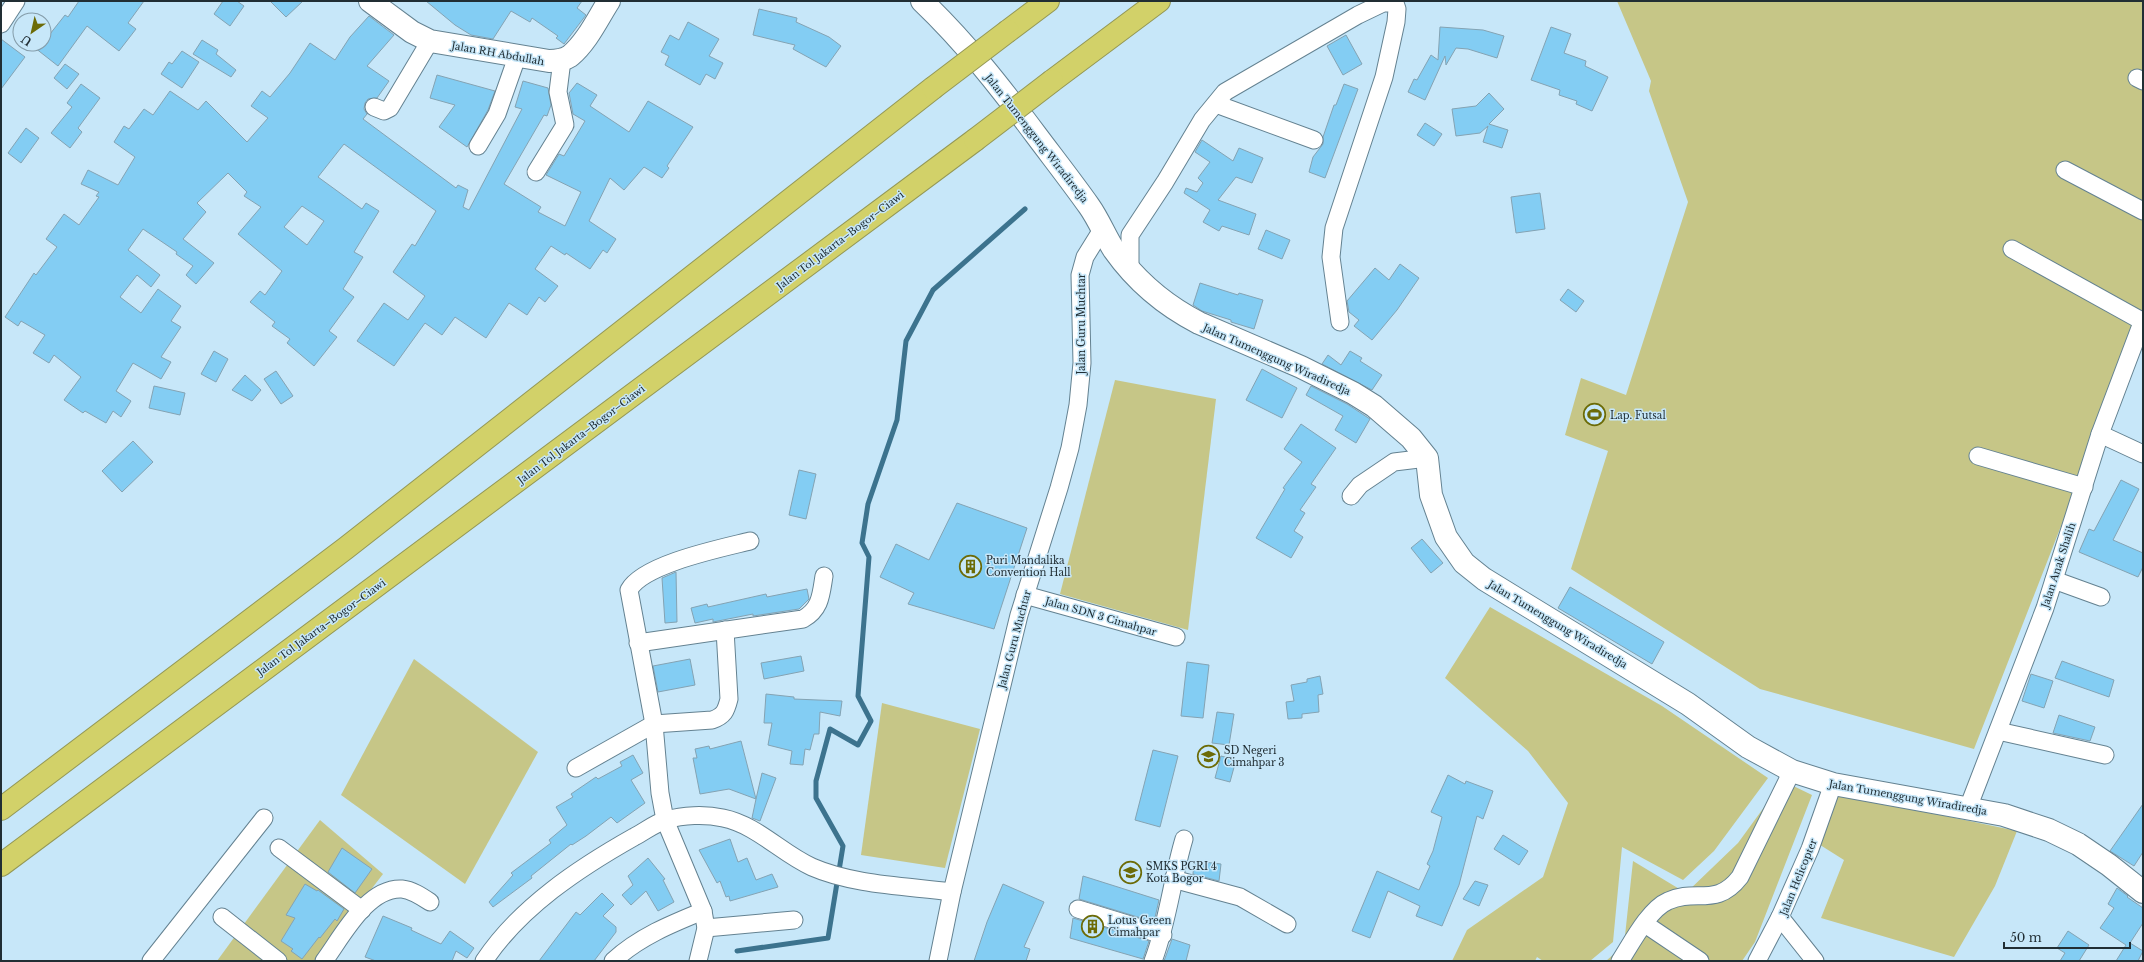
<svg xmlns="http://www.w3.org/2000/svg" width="2144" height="962" font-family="'Libre Baskerville',serif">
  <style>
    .green { fill: #c6c687 }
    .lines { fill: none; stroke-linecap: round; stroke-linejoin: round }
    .stream { stroke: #3c738e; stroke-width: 5 }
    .building { fill: #83cdf3; stroke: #84a3b3; fill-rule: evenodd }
    .street-casing { stroke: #648291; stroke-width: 19 }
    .secondary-casing { stroke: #648291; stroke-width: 24 }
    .highway-casing { stroke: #949856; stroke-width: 24 }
    .street { stroke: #fff; stroke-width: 17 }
    .secondary { stroke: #fff; stroke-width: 22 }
    .highway { stroke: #d2d169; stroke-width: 22 }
    .highway-bridge-casing { stroke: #949856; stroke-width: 24; stroke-linecap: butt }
    .highway-bridge { stroke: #d2d169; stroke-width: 22 }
    .labels { text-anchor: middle; stroke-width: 3; stroke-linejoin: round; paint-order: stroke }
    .street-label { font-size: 10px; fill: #212e34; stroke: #c7e7f9 }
    .poi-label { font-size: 10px; fill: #212e34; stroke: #c7e7f9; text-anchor: start }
  </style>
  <rect width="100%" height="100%" fill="#c7e7f9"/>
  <g class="green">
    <polygon points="1617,1 2143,1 2143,316 1974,749 1760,689 1571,569 1608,451 1565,435 1581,378 1626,395 1688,202 1649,91 1651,81"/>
    <polygon points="1115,380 1216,399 1188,630 1060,594"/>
    <polygon points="1490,607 1662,706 1768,778 1714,851 1683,880 1622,847 1613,942 1590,961 1543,961 1537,957 1535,961 1452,961 1467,930 1543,877 1568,803 1528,751 1445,678"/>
    <polygon points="414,659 538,752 465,884 341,795"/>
    <polygon points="882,703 980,729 945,868 861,855"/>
    <polygon points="1783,781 1812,795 1755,942 1742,961 1606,961 1624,945 1633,861 1686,893 1738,843"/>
    <polygon points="1836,793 2017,831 1995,886 1954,957 1821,918 1844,860 1817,843"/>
    <polygon points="320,820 383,874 316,961 217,961"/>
  </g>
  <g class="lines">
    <polyline class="stream" points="737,951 828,938 843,846 816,798 816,781 830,729 858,745 871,721 858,696 869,557 862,543 868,504 897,420 906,341 933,290 1025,209"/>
  </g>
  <g class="building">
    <polygon points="79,1 144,1 128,23 136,29 119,51 87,26 58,66 30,44 44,44 44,29 50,34 65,15 68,17"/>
    <polygon points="223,1 237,1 244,6 230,26 214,14"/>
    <polygon points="270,1 303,1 286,17"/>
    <polygon points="426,1 582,1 577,8 586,15 564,44 556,38 558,36 532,18 530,22 511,11 493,39 471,35 455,25"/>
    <polygon points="759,9 797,18 796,22 829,37 841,46 826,67 793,49 795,45 753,35"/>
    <path d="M369 16 394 35 367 66 389 81 377 98 368 99 365 103 364 109 367 114 363 119 456 188 458 185 468 190 463 207 469 210 522 109 515 107 523 81 548 88 551 105 547 116 544 115 504 184 541 207 538 212 565 226 581 192 546 175 559 154 564 156 585 121 573 114 569 93 577 83 597 95 590 106 629 132 648 101 693 127 667 166 669 168 662 178 644 167 624 190 610 178 589 221 616 239 607 253 603 250 590 269 566 253 565 255 551 246 535 269 558 286 545 302 539 297 527 315 509 303 486 338 455 317 442 335 425 323 394 366 357 341 384 303 408 320 425 296 393 272 412 244 415 246 436 211 344 144 318 177 362 209 366 203 379 211 354 252 363 257 343 289 354 297 329 331 337 337 314 366 287 343 290 339 272 326 275 322 250 302 260 291 265 295 282 271 238 234 261 207 244 196 247 192 228 173 197 203 206 212 183 239 214 263 196 284 186 275 193 266 176 254 177 252 143 229 128 250 160 275 151 287 137 275 120 297 141 313 158 289 181 306 171 321 181 327 161 357 171 362 161 379 133 363 116 391 131 401 121 417 113 411 106 423 85 411 83 413 64 400 81 377 54 355 49 363 33 353 45 335 21 321 18 326 5 317 34 273 36 275 57 247 46 239 64 214 79 225 99 197 96 196 99 192 81 184 88 170 118 185 135 157 114 142 124 126 129 129 144 109 153 115 170 91 198 110 206 101 247 142 268 118 251 106 262 91 270 97 290 73 310 43 335 60 350 37ZM302 206 324 221 307 245 284 227Z"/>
    <polygon points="688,22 719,39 709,56 723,63 715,79 706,74 700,85 665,65 669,56 661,52 670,35 679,40"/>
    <polygon points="1440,27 1483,30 1504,36 1497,58 1468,49 1456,48 1446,65 1445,56 1425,100 1408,92 1414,79 1417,80 1431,55 1438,60"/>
    <polygon points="1551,27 1571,34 1564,53 1586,61 1585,66 1608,77 1592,111 1576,104 1577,101 1559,95 1560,90 1531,80"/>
    <polygon points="1346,35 1362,64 1343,75 1327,46"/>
    <polygon points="1,39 25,57 1,89"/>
    <polygon points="202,40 218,50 216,54 236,70 231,77 193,54"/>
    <polygon points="182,51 199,62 182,88 161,74 169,62 172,64"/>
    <polygon points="65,64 79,74 67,89 54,78"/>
    <polygon points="437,75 495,91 488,110 467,147 439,127 455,105 430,98"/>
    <polygon points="81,84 100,98 78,128 82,132 70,148 51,133 72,107 67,103"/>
    <polygon points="1344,84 1358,89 1325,178 1309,172 1313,157 1323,144 1323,137 1334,105 1336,105"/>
    <polygon points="1489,93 1504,109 1489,124 1508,130 1502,148 1483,142 1488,126 1480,133 1456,136 1452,109 1476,106"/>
    <polygon points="1425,123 1442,134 1434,146 1417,135"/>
    <polygon points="26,128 39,138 21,163 8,153"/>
    <polygon points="1202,140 1233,161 1239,148 1263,158 1252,183 1236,177 1218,200 1256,214 1249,235 1222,226 1219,231 1203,222 1210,210 1184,193 1186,188 1197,192 1203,183 1198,178 1210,162 1195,152"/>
    <polygon points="1540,193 1545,229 1516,233 1511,197"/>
    <polygon points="1266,230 1290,240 1282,259 1258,249"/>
    <polygon points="1400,264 1419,278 1397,310 1372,340 1354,326 1359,320 1349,312 1347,301 1375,268 1389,280"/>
    <polygon points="1200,283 1238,295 1239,293 1263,300 1254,329 1231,322 1231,320 1202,311 1193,305"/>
    <polygon points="1568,289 1584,301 1576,312 1560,300"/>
    <polygon points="214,351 228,359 216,382 201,374"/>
    <polygon points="1350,351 1362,358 1360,361 1382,375 1372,390 1322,364 1328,355 1341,365"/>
    <polygon points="1262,369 1297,388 1282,418 1246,400"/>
    <polygon points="276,371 293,396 281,404 264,379"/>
    <polygon points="245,375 261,390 252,401 232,390"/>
    <polygon points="154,386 185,393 180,415 149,408"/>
    <polygon points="1311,386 1347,404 1370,419 1356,443 1335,430 1343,416 1306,395"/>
    <polygon points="1301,424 1336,448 1311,484 1316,487 1300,510 1305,513 1294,531 1303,537 1291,558 1256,538 1285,489 1283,488 1302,462 1284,449"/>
    <polygon points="133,441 153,462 122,492 102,471"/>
    <polygon points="799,470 816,474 806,519 789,515"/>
    <polygon points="2121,480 2139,489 2113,540 2143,553 2143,567 2138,577 2079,552 2089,529 2094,531"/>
    <polygon points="957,503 1027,528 994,629 908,604 914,593 880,577 896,544 929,560"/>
    <polygon points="1422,539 1443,563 1431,573 1411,548"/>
    <polygon points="676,572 677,622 665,623 662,578"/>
    <polygon points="1570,587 1664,642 1652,664 1558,608"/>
    <polygon points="807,589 809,599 799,609 753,616 753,614 713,622 713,619 695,623 691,608 707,604 708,607 766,594 767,597"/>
    <polygon points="801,656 804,671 764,679 761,663"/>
    <polygon points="690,659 695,685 658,692 653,666"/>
    <polygon points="2062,661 2114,680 2109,697 2055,678"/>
    <polygon points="1187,662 1209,665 1203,718 1181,716"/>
    <polygon points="2031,674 2053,681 2044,708 2022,701"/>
    <polygon points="1320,676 1323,694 1318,695 1319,712 1302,714 1302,718 1288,719 1286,702 1294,701 1291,685 1307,682 1307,679"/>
    <polygon points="766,694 794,697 794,699 842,701 840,716 820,712 819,734 814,734 810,750 805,749 803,765 790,764 792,751 768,745 772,723 764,723"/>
    <polygon points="1217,712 1234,714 1229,745 1212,743"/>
    <polygon points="2059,715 2095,727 2090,741 2053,733"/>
    <polygon points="741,741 756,799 762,773 776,778 760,821 752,818 756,799 729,789 700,794 693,758 697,758 695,749 709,746 710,749"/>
    <polygon points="1153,750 1178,756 1160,827 1135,820"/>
    <polygon points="633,755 643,773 631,780 645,803 617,823 611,817 586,836 572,845 571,844 531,876 532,878 493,907 489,902 513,875 511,873 551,843 549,840 567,825 556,807 573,797 571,794 596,777 598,779 622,766 620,762"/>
    <polygon points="1221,756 1236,760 1230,782 1215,778"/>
    <polygon points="1448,775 1465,784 1466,781 1493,791 1483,819 1477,816 1459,885 1442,926 1416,916 1420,906 1388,891 1370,938 1352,931 1377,871 1419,890 1430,866 1427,864 1433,851 1442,817 1431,812"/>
    <polygon points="2143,804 2143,852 2134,866 2110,851"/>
    <polygon points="1503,835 1528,851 1519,865 1494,849"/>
    <polygon points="730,839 738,862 747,858 756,880 772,874 778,887 730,901 729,896 726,897 720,881 717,883 699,850"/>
    <polygon points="342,848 372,869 355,893 328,872"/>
    <polygon points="648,858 665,879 663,880 674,902 658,911 646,891 631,905 622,895 633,885 628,876"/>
    <polygon points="1194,861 1221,864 1219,881 1193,874"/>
    <polygon points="1083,876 1159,900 1154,922 1079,899"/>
    <polygon points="1475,881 1488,885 1479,906 1463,899"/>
    <polygon points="305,884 317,891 318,890 344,909 337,921 335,919 320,938 319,937 302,959 291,951 293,949 281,941 295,918 286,915"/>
    <polygon points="1003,884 1044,902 1024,947 1030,949 1026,961 974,961 987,922"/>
    <polygon points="2117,888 2128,896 2127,897 2143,908 2143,923 2130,943 2143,951 2138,961 2116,961 2126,945 2100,928 2114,908 2108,904"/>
    <polygon points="602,893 614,905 603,916 616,927 616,932 594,961 539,961 576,912 580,915"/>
    <polygon points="383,916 412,928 411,930 441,944 450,931 474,948 467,958 456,951 452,961 376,961 365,957"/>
    <polygon points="1073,918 1149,941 1143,959 1070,938"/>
    <polygon points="2068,931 2089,945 2079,961 2060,961 2065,953 2057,948"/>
    <polygon points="1172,939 1190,945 1186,961 1164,961"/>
  </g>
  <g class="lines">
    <defs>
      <g id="street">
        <polyline points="1,24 16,1"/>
        <polyline points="2137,78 2143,81"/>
        <polyline points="1216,104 1314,140"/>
        <polyline points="374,107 384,111 390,108 430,41"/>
        <polyline points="478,146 497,114 517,57"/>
        <polyline points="2065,170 2143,211"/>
        <polyline points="536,172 565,125 558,92 562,60"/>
        <polyline points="2012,249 2142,321"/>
        <polyline points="1130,270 1130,235 1165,182 1202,120 1225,92 1358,15 1383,3 1395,3 1397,9 1396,22 1384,77 1334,228 1331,257 1340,322"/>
        <polyline points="2100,434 2143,454"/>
        <polyline points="1978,456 2084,487"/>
        <polyline points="1351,496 1360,485 1394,462 1427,458"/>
        <polyline points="2054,580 2101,597"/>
        <polyline points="1025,595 1176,637"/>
        <path d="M638 643 803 619C821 609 821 594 824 576"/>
        <polyline points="1998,731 2105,755"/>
        <path d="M576 768 654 724 712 720C724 716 726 711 729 699L725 630"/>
        <polyline points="1968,808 2045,608 2100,434 2143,320"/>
        <polyline points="279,848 362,910"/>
        <polyline points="1173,879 1240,897 1287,924"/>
        <polyline points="1078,909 1163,935"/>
        <polyline points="222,917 278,961"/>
        <polyline points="1645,924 1700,961"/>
        <polyline points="706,928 794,920"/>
        <polyline points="151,961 264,818"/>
        <path d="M324 961C342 937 367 887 402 889 412 890 421 896 430 902"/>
        <path d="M484 961C520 907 579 868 634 837 644 832 655 823 666 820 683 815 705 814 723 818 757 825 781 853 812 867 853 885 907 886 952 892"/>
        <path d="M613 961C639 937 671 924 703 911"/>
        <path d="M698 961 706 928 703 911 665 820 660 793 654 724 629 590C643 564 722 548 750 541"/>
        <polyline points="938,961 952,892 1019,615 1059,488 1070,448 1078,405 1082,363 1080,275 1085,257 1103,228"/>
        <path d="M1153 961C1168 922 1172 879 1184 839"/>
        <path d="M1620 961C1631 944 1649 909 1668 901 1696 888 1716 908 1740 877L1792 771"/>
        <polyline points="1757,961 1780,917"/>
        <polyline points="1815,961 1780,917 1810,849 1833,784"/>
      </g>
      <g id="secondary">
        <path d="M370 1 412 32 430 41 549 61C557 61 564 60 570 56 587 42 598 18 609 1"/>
        <path d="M922 1C965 42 1001 88 1036 135 1054 159 1072 182 1089 206 1099 220 1105 236 1114 250 1136 281 1166 306 1199 323L1301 367 1353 393 1374 406 1411 438 1427 458 1431 495 1446 537 1464 563 1484 579 1688 704 1748 747 1792 771 1833 784 2004 815 2049 830 2078 844 2109 865 2143 892"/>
      </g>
      <g id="highway">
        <polyline points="1008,31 1048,1"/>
        <polyline points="1052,81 1159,1"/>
        <polyline points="1,809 346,548 933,88"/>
        <polyline points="1,865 975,140"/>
      </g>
    </defs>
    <use href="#street" class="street-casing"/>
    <use href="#secondary" class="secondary-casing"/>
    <use href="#highway" class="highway-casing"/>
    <use href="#street" class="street"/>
    <use href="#secondary" class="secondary"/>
    <use href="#highway" class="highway"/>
    <defs>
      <g id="highway-bridge">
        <polyline points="933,88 1008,31"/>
        <polyline points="975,140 1052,81"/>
      </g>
    </defs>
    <use href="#highway-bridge" class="highway-bridge-casing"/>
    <use href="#highway-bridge" class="highway-bridge"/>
  </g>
  <defs>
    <symbol id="stadium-ring" viewBox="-11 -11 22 22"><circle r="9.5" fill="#c7e7f9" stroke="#6c6b07" stroke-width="1.5"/><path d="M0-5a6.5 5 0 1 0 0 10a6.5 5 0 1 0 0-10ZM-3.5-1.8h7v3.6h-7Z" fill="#6c6b07"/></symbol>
    <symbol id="building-ring" viewBox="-11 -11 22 22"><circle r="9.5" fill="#c7e7f9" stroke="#6c6b07" stroke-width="1.5"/><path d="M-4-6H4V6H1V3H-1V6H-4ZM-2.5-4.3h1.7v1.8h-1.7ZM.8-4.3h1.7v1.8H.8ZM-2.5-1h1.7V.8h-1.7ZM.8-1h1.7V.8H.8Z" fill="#6c6b07"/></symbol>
    <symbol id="school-ring" viewBox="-11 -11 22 22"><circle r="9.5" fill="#c7e7f9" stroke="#6c6b07" stroke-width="1.5"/><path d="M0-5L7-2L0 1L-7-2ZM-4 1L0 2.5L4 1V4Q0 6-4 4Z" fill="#6c6b07"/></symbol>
  </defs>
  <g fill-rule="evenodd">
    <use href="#stadium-ring" x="1582" y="402" width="25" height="25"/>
    <use href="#building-ring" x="958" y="554" width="25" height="25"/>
    <use href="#school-ring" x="1196" y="744" width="25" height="25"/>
    <use href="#school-ring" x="1118" y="860" width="25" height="25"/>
    <use href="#building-ring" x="1080" y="914" width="25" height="25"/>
  </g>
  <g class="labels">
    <g class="street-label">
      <text transform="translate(498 53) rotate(10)" y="4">Jalan RH Abdullah</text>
      <text transform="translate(1037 138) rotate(52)" y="4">Jalan Tumenggung Wiradiredja</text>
      <text transform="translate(840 240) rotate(-37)" y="4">Jalan Tol Jakarta–Bogor–Ciawi</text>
      <text transform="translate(1081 324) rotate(-90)" y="4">Jalan Guru Muchtar</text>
      <text transform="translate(1277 359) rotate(24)" y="4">Jalan Tumenggung Wiradiredja</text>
      <text transform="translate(581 434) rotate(-37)" y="4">Jalan Tol Jakarta–Bogor–Ciawi</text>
      <text transform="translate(2058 565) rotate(-72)" y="4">Jalan Anak Shalih</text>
      <text transform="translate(1101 616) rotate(16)" y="4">Jalan SDN 3 Cimahpar</text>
      <text transform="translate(1558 624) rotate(31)" y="4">Jalan Tumenggung Wiradiredja</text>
      <text transform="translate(321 627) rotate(-36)" y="4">Jalan Tol Jakarta–Bogor–Ciawi</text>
      <text transform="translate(1014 639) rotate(-75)" y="4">Jalan Guru Muchtar</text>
      <text transform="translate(1908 797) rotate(10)" y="4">Jalan Tumenggung Wiradiredja</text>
      <text transform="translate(1798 877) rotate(-68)" y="4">Jalan Helicopter</text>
    </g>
    <g class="poi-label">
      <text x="1610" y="419">Lap. Futsal</text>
      <text x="986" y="564">Puri Mandalika<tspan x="986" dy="12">Convention Hall</tspan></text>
      <text x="1224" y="754">SD Negeri<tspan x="1224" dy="12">Cimahpar 3</tspan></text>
      <text x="1146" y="870">SMKS PGRI 4<tspan x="1146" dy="12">Kota Bogor</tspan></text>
      <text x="1108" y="924">Lotus Green<tspan x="1108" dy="12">Cimahpar</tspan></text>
    </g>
  </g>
  <rect width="2144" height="962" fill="none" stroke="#212e34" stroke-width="4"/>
  <g transform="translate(32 32) rotate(214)"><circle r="19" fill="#c7e7f9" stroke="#859daa"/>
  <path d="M0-3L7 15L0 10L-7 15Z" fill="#6c6b07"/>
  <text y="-6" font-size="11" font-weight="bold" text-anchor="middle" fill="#212e34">U</text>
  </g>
  <path d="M2004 942v6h126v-6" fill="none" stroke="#212e34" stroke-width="2"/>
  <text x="2010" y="942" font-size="12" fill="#212e34" stroke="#c7e7f9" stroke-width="3" paint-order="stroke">50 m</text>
</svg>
